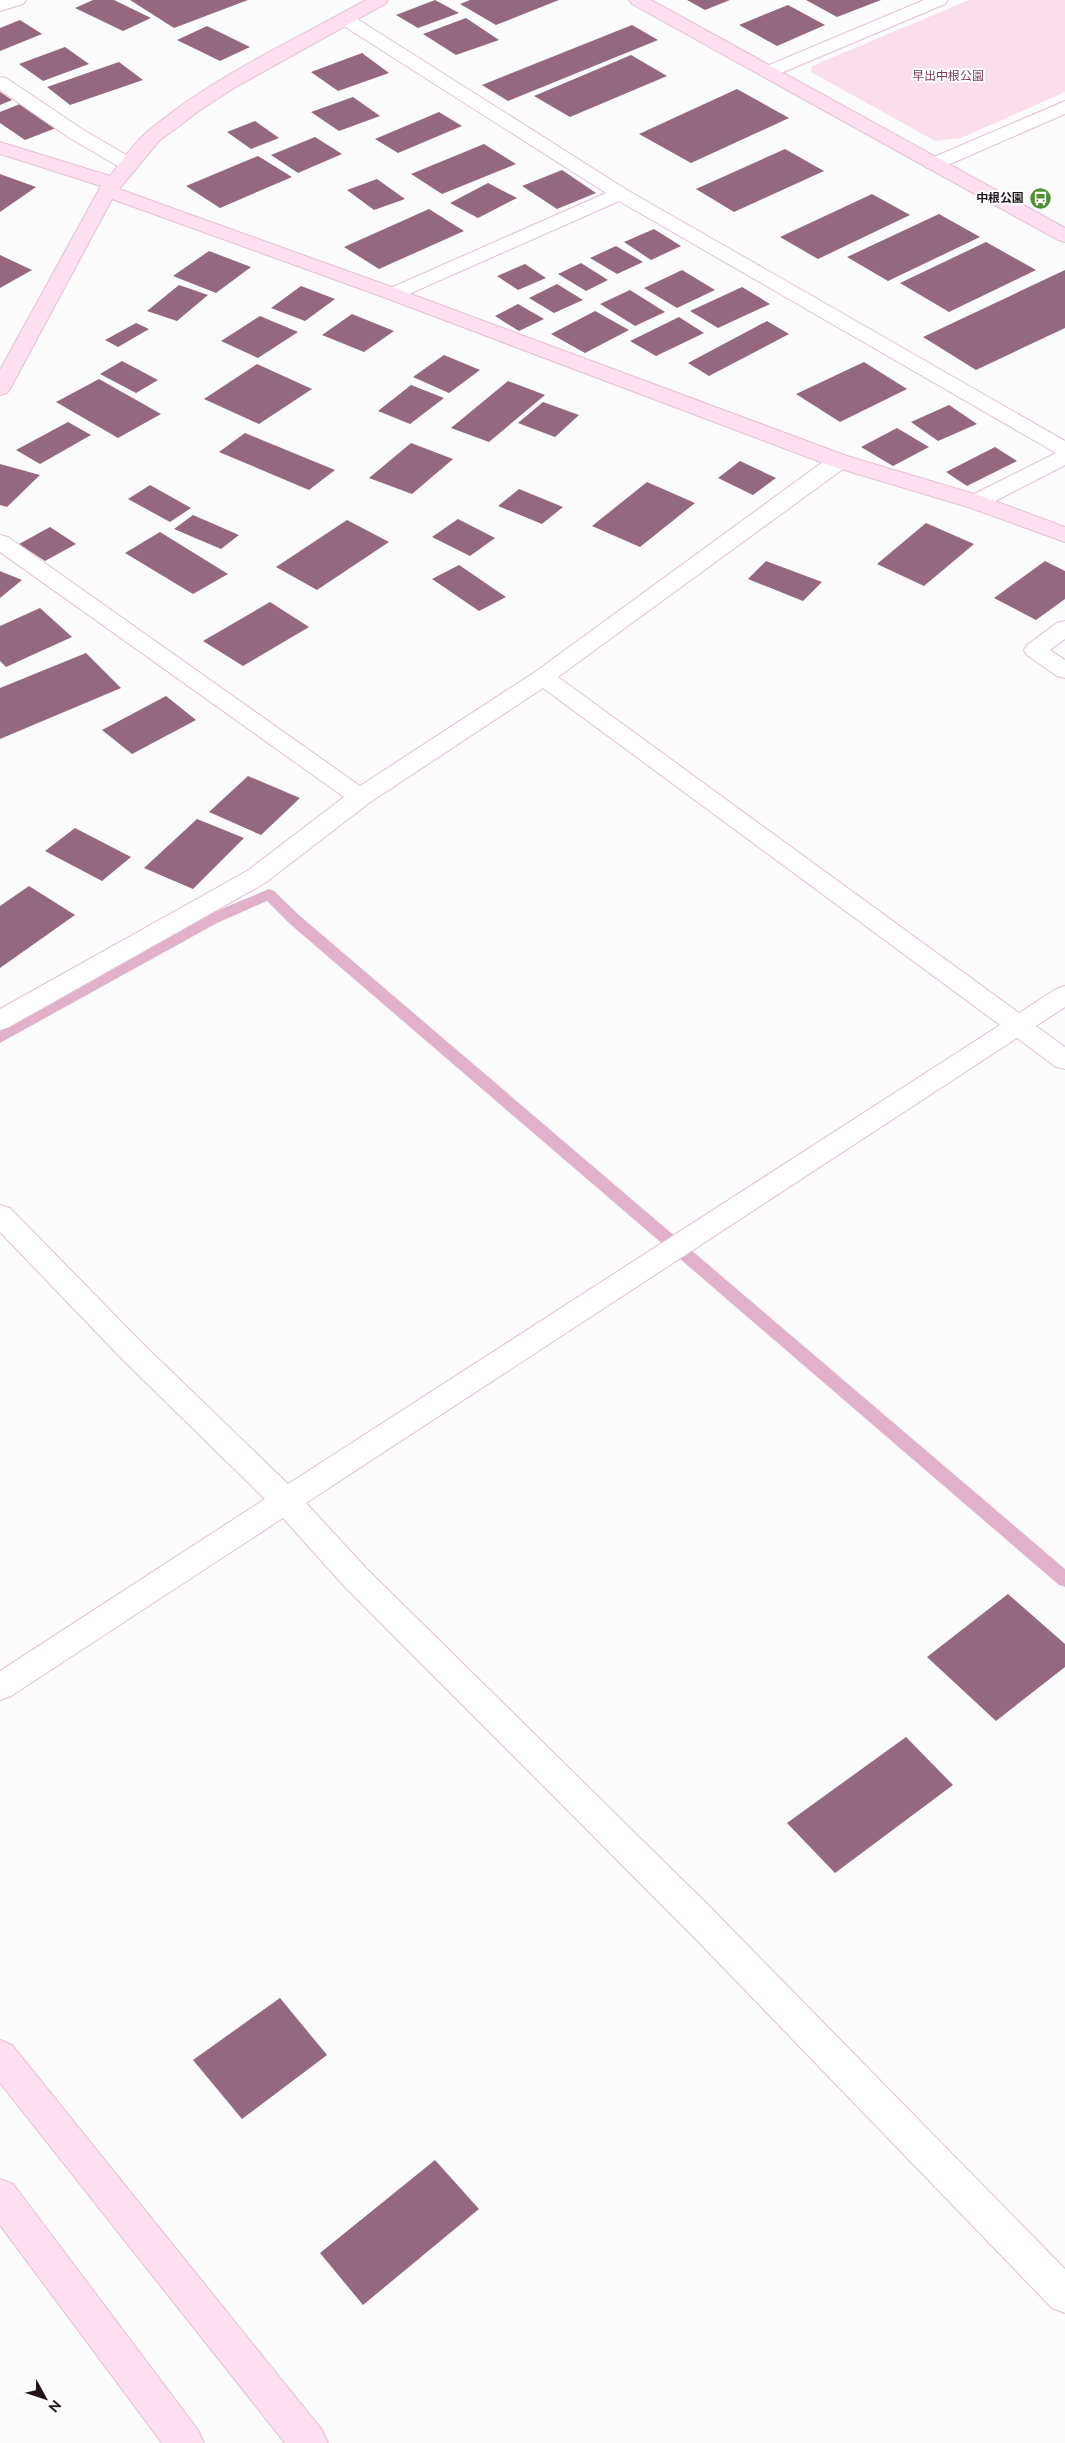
<svg xmlns="http://www.w3.org/2000/svg" width="1065" height="2443" font-family="Raleway,'Noto Sans JP',sans-serif">
  <style>
    .green { fill: #fadeec }
    .lines { fill: none; stroke-linecap: round; stroke-linejoin: round }
    .stream { fill: #e0b1c9; fill-rule: evenodd }
    .building { fill: #94697f }
    .street-casing { stroke: #e4c0d2; stroke-width: 2 }
    .secondary-casing { stroke: #e4c0d2; stroke-width: 2 }
    .street { fill: #fff; fill-rule: evenodd }
    .secondary { fill: #fee0f0; fill-rule: evenodd }
    .labels { text-anchor: middle; stroke-width: 4; stroke-linejoin: round; paint-order: stroke }
    .far-park-label { font-size: 12px; fill: #7a3f60; stroke: #fff }
    .far-poi-label { font-size: 12px; font-weight: bold; fill: #21151b; stroke: #fff; text-anchor: end }
  </style>
  <rect width="100%" height="100%" fill="#fbfbfb"/>
  <polygon class="green" points="969,0 1065,0 1065,92 961,138 935,141 811,72 812,66"/>
  <g class="lines">
    <g class="stream">
      <polygon points="269,889 274,891 300,916 677,1238 679,1242 677,1246 671,1248 665,1246 290,924 267,901 217,923 0,1043 0,1031 207,915"/>
      <polygon points="685,1248 691,1250 1065,1569 1065,1587 1059,1585 679,1258 677,1254 679,1250"/>
    </g>
  </g>
  <g class="building">
    <polygon points="93,0 114,0 151,18 123,31 75,8"/>
    <polygon points="130,0 248,0 174,28"/>
    <polygon points="435,0 459,13 418,28 396,15"/>
    <polygon points="470,0 559,0 496,25 460,4"/>
    <polygon points="687,0 730,0 705,10"/>
    <polygon points="806,0 881,0 837,17"/>
    <polygon points="788,5 825,25 777,46 739,25"/>
    <polygon points="466,18 499,40 456,55 423,34"/>
    <polygon points="20,20 42,34 0,51 0,28"/>
    <polygon points="632,25 658,40 508,101 482,85"/>
    <polygon points="207,26 250,47 220,61 177,40"/>
    <polygon points="65,47 89,64 43,81 19,64"/>
    <polygon points="362,53 389,73 338,91 311,72"/>
    <polygon points="631,55 667,76 570,117 534,96"/>
    <polygon points="119,62 143,80 70,105 47,87"/>
    <polygon points="737,89 789,118 691,163 639,134"/>
    <polygon points="0,92 12,100 0,105"/>
    <polygon points="353,97 380,116 339,131 311,112"/>
    <polygon points="20,104 56,128 25,140 0,123 0,112"/>
    <polygon points="439,112 462,126 398,153 375,139"/>
    <polygon points="255,121 279,138 251,149 227,132"/>
    <polygon points="315,137 342,154 298,173 271,155"/>
    <polygon points="484,144 516,164 442,194 411,174"/>
    <polygon points="785,149 824,171 734,212 696,189"/>
    <polygon points="258,156 292,177 220,208 186,186"/>
    <polygon points="562,170 596,193 557,209 522,186"/>
    <polygon points="0,174 36,187 0,212"/>
    <polygon points="377,179 405,199 374,210 347,190"/>
    <polygon points="488,183 517,198 478,218 450,203"/>
    <polygon points="872,194 910,215 818,259 780,237"/>
    <polygon points="429,209 464,231 379,269 344,247"/>
    <polygon points="939,214 980,237 888,281 847,257"/>
    <polygon points="654,229 681,246 651,260 624,242"/>
    <polygon points="986,242 1036,270 949,312 900,283"/>
    <polygon points="616,246 643,262 617,274 590,258"/>
    <polygon points="209,251 251,267 216,293 173,276"/>
    <polygon points="0,255 32,270 0,288"/>
    <polygon points="581,263 608,280 586,291 558,274"/>
    <polygon points="525,264 546,278 518,290 497,276"/>
    <polygon points="682,270 715,290 677,308 644,288"/>
    <polygon points="1065,270 1065,328 976,370 923,337"/>
    <polygon points="557,284 583,300 554,313 529,298"/>
    <polygon points="179,285 208,295 177,321 147,311"/>
    <polygon points="301,286 335,299 305,321 271,308"/>
    <polygon points="742,287 770,304 718,328 690,311"/>
    <polygon points="630,290 665,312 635,326 600,304"/>
    <polygon points="518,304 544,319 519,331 495,316"/>
    <polygon points="595,311 629,330 585,353 551,334"/>
    <polygon points="352,314 394,331 364,352 322,335"/>
    <polygon points="260,316 298,332 258,358 221,341"/>
    <polygon points="679,317 704,333 656,356 630,341"/>
    <polygon points="767,321 789,334 709,376 688,363"/>
    <polygon points="136,323 149,329 118,347 105,340"/>
    <polygon points="444,355 480,370 449,393 413,377"/>
    <polygon points="122,361 158,380 136,393 100,374"/>
    <polygon points="864,362 907,389 840,422 796,394"/>
    <polygon points="257,364 312,389 259,424 204,399"/>
    <polygon points="99,379 161,414 118,438 56,402"/>
    <polygon points="508,381 545,395 489,442 451,428"/>
    <polygon points="411,385 444,398 410,424 378,411"/>
    <polygon points="543,402 579,415 555,437 518,423"/>
    <polygon points="949,405 977,424 938,441 911,422"/>
    <polygon points="68,422 91,435 40,464 16,450"/>
    <polygon points="897,428 929,447 893,466 861,447"/>
    <polygon points="245,433 335,470 309,490 219,452"/>
    <polygon points="411,443 453,459 412,494 369,478"/>
    <polygon points="995,447 1017,461 967,486 946,472"/>
    <polygon points="740,461 776,478 753,495 718,478"/>
    <polygon points="0,464 40,475 7,507 0,505"/>
    <polygon points="647,482 695,503 640,547 592,526"/>
    <polygon points="150,485 191,508 170,522 128,499"/>
    <polygon points="519,489 563,507 542,524 498,506"/>
    <polygon points="193,515 239,535 221,549 174,529"/>
    <polygon points="458,519 495,538 470,556 432,537"/>
    <polygon points="347,520 389,542 317,590 276,567"/>
    <polygon points="926,523 974,544 924,586 877,564"/>
    <polygon points="50,527 76,544 45,561 19,544"/>
    <polygon points="160,532 228,574 193,594 125,553"/>
    <polygon points="766,561 822,582 803,601 748,579"/>
    <polygon points="1045,561 1065,571 1065,599 1036,620 994,598"/>
    <polygon points="459,565 506,597 479,611 432,579"/>
    <polygon points="0,571 22,580 0,598"/>
    <polygon points="270,602 309,627 243,666 203,641"/>
    <polygon points="40,608 72,637 6,667 0,661 0,626"/>
    <polygon points="86,653 121,688 0,739 0,688"/>
    <polygon points="166,696 196,720 132,754 102,730"/>
    <polygon points="248,776 300,798 261,835 209,812"/>
    <polygon points="197,819 244,838 193,889 144,868"/>
    <polygon points="75,828 131,857 102,881 45,851"/>
    <polygon points="29,886 75,915 0,968 0,906"/>
    <polygon points="1008,1594 1065,1644 1065,1667 996,1721 927,1657"/>
    <polygon points="906,1737 953,1785 835,1873 787,1823"/>
    <polygon points="280,1998 327,2055 242,2119 193,2060"/>
    <polygon points="435,2160 479,2209 363,2305 320,2253"/>
  </g>
  <g class="lines">
    <defs>
      <g id="street">
        <polygon points="0,0 26,0 23,4 0,11"/>
        <polygon points="924,0 948,0 945,4 774,76 762,76 759,72 762,68"/>
        <polygon points="345,14 351,15 627,190 1065,441 1065,465 984,507 976,508 968,507 965,502 968,497 1056,453 619,201 400,298 393,300 386,298 383,294 386,290 606,193 339,23 336,19 339,15"/>
        <polygon points="0,77 6,78 82,129 135,160 137,164 135,168 121,168 68,137 0,90"/>
        <polygon points="1065,101 1065,114 941,168 927,168 925,164 927,160"/>
        <polygon points="839,455 847,456 850,461 847,466 558,677 1019,1013 1056,989 1065,986 1065,1007 1036,1026 1065,1047 1065,1069 1056,1067 1017,1038 306,1503 366,1568 709,1906 1065,2269 1065,2313 1052,2308 685,1928 344,1586 283,1518 11,1696 0,1700 0,1671 265,1499 122,1359 0,1232 0,1205 10,1208 142,1343 288,1484 1000,1025 543,688 369,803 265,883 9,1027 0,1030 0,1009 247,871 344,797 0,552 0,535 8,537 360,786 535,672 831,456"/>
        <polygon points="1065,621 1065,639 1050,650 1065,660 1065,678 1057,676 1027,655 1024,650 1027,645 1057,623"/>
      </g>
      <g id="secondary">
        <path d="M366 0H388L385 4 234 88 199 111 159 141 119 189 400 290 847 456 984 497 1065 527V542L968 507 831 466 386 298 112 199 10 389 7 393 0 395V370L101 186 0 154V142L110 176C121 162 133 144 147 132 209 79 294 40 366 0Z"/>
        <polygon points="629,0 651,0 1065,228 1065,242 1058,240 632,4"/>
        <polygon points="0,2040 12,2045 322,2430 328,2443 285,2443 0,2083"/>
        <polygon points="0,2179 13,2184 198,2430 204,2443 162,2443 0,2225"/>
      </g>
    </defs>
    <use href="#street" class="street-casing"/>
    <use href="#secondary" class="secondary-casing"/>
    <use href="#street" class="street"/>
    <use href="#secondary" class="secondary"/>
  </g>
  <defs>
    <symbol id="bus-disc" viewBox="-11 -11 22 22"><circle r="9.5" fill="#509031" stroke="#fff"/><path d="M-5-6H5V4H4V6H2V4H-2V6H-4V4H-5ZM-3.5-4V0h7V-4ZM-3.5 1.2v1.5H-2V1.2ZM2 1.2v1.5H3.5V1.2Z" fill="#fff"/></symbol>
  </defs>
  <g fill-rule="evenodd">
    <use href="#bus-disc" x="1028" y="186" width="25" height="25"/>
  </g>
  <g class="labels">
    <g class="far-park-label">
      <text x="948" y="80">早出中根公園</text>
    </g>
    <g class="far-poi-label">
      <text x="1024" y="202">中根公園</text>
    </g>
  </g>
  <g transform="translate(45 2398) rotate(130)" stroke="#ffffff" stroke-width="4" paint-order="stroke">
  <path d="M0-4L9 19L0 12L-9 19Z" fill="#21151b"/>
  <text y="-8" font-size="14" font-weight="bold" text-anchor="middle" fill="#21151b">N</text>
  </g>
</svg>
